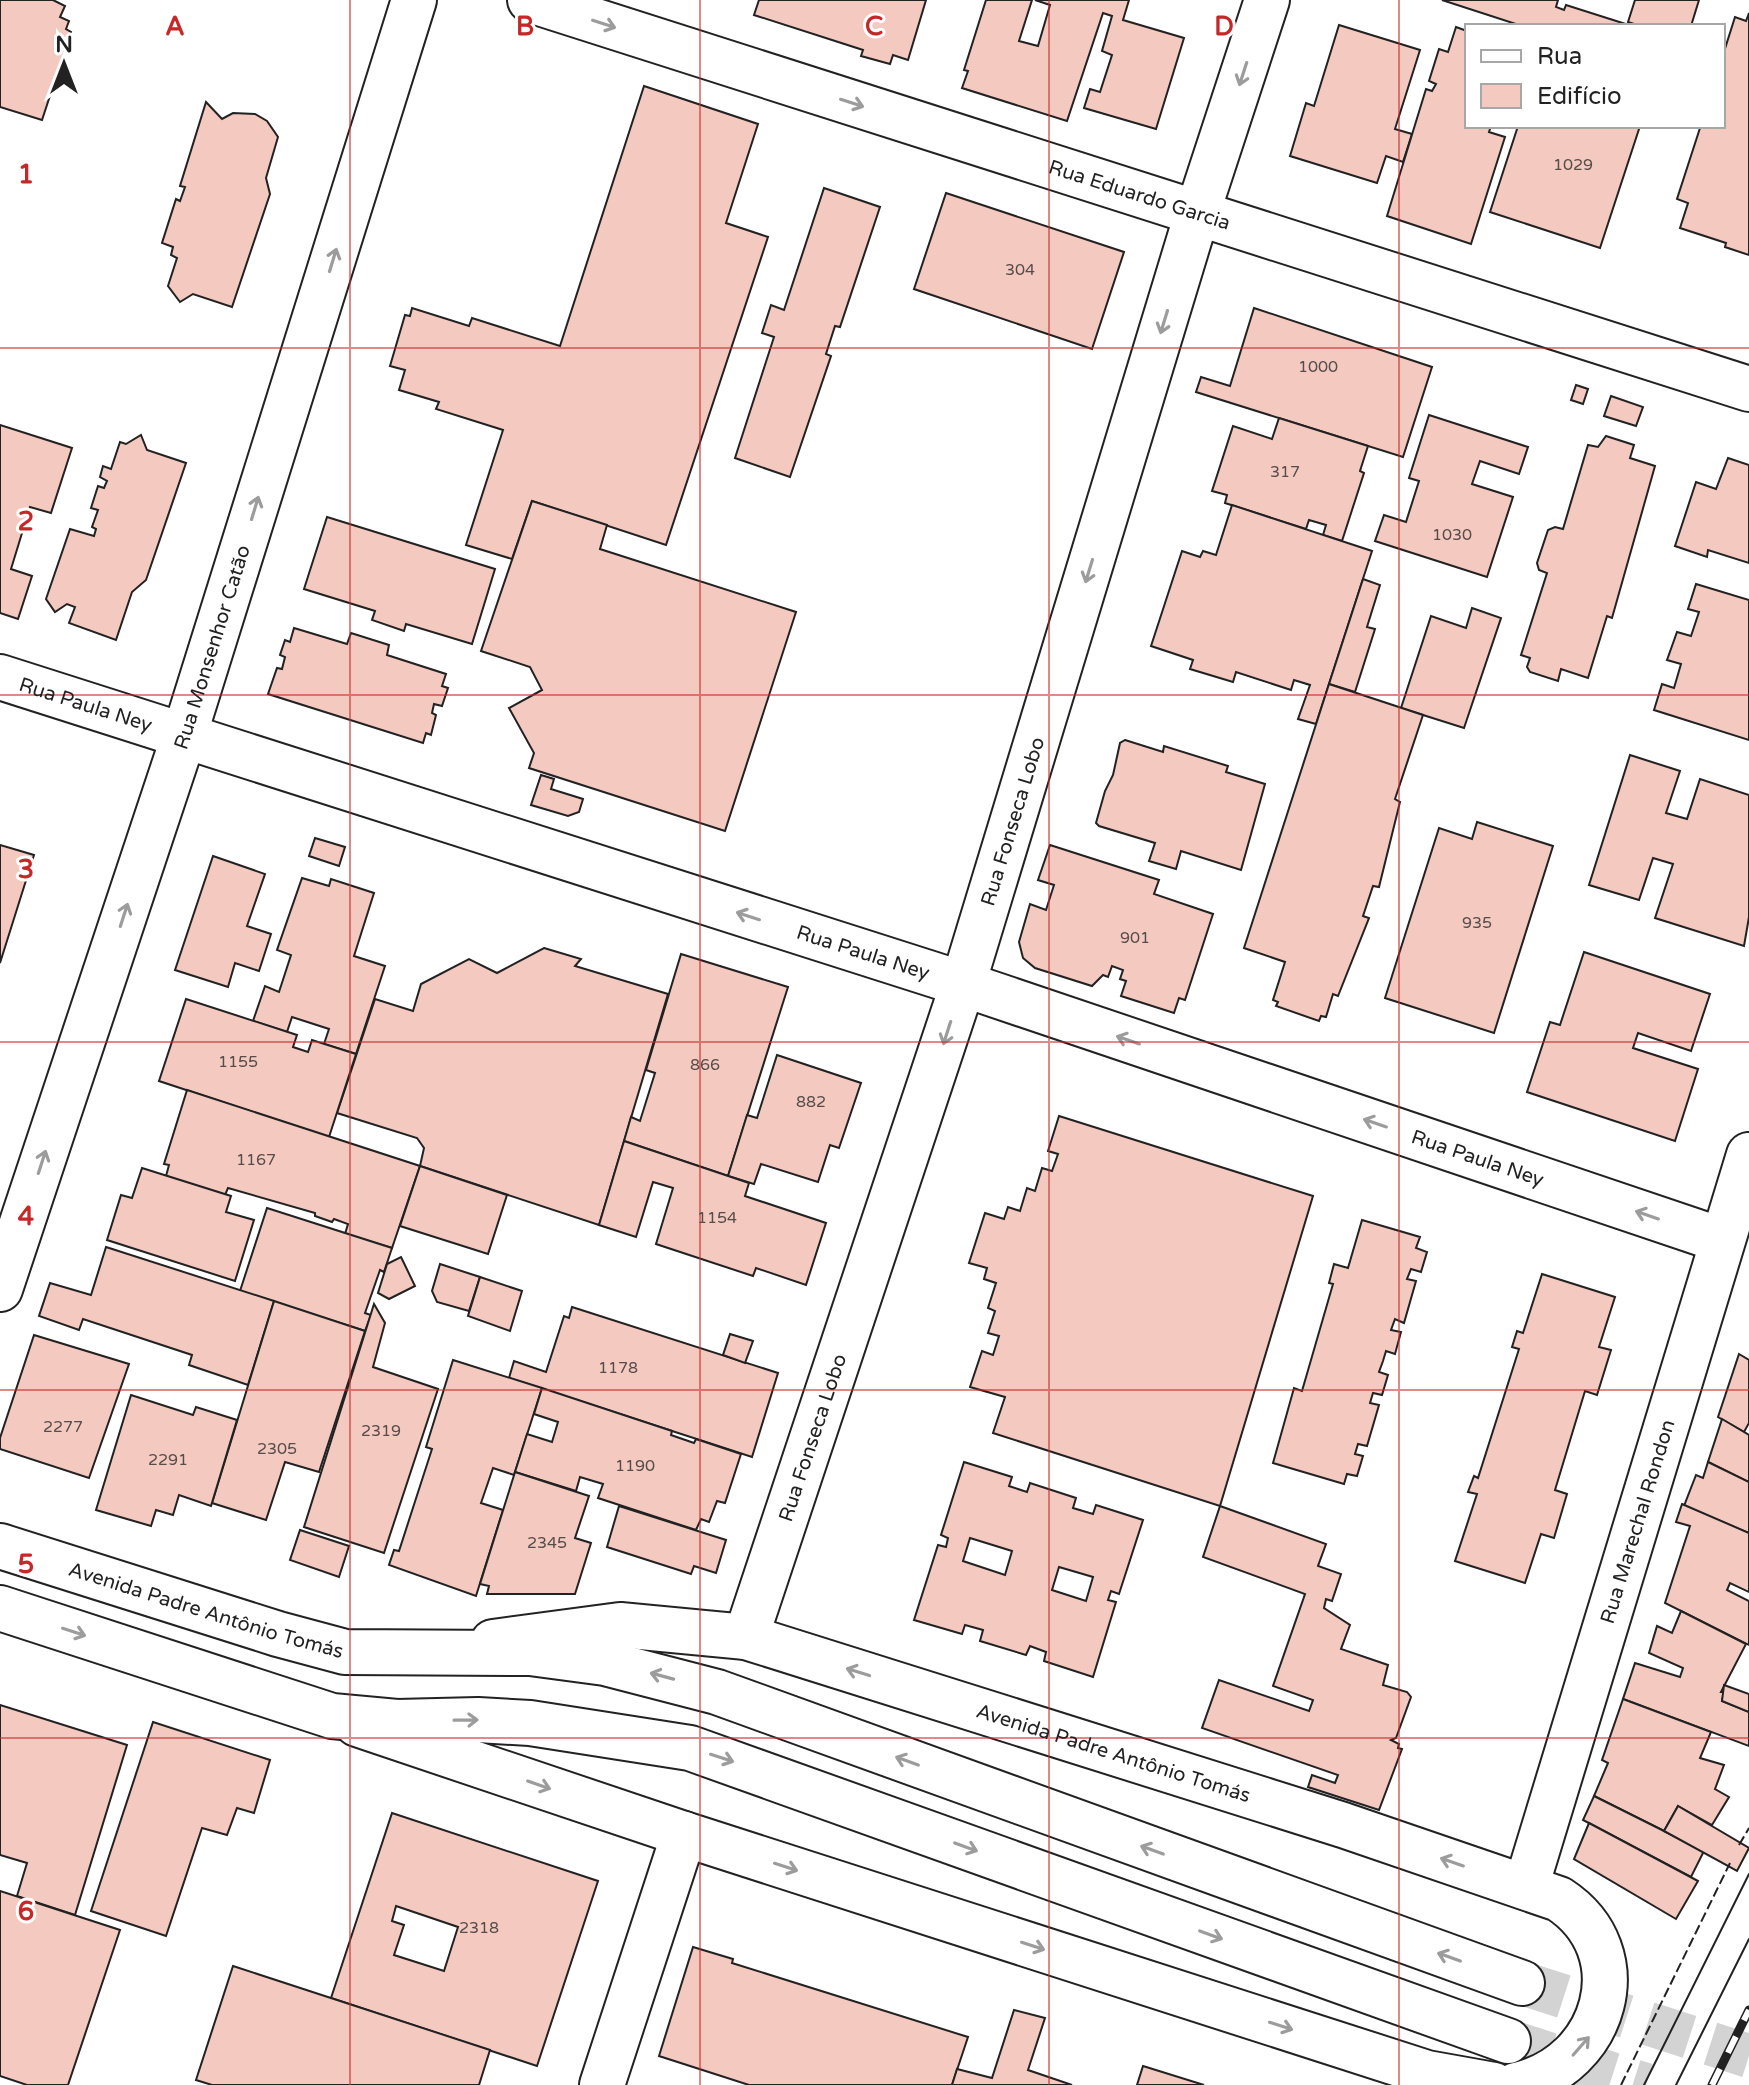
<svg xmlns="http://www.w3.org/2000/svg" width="1749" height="2085" font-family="'Varela Round',sans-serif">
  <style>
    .building { fill: #f3c9c0; stroke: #222; stroke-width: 2; fill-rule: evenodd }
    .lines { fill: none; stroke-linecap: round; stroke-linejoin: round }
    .primary-tunnel { stroke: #d3d3d3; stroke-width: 44; stroke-dasharray: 44 22; stroke-linecap: butt }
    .minor-casing { stroke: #222; stroke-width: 48 }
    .tertiary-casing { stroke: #222; stroke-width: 48 }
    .secondary-casing { stroke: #222; stroke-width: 48 }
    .primary-casing { stroke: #222; stroke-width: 48 }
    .minor { stroke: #fff; stroke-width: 44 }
    .tertiary { stroke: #fff; stroke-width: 44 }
    .secondary { stroke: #fff; stroke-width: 44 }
    .primary { stroke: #fff; stroke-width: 44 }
    .tram { stroke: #222; stroke-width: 2 }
    .rail-casing { stroke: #222; stroke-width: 9 }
    .rail { stroke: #fff; stroke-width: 6; stroke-dasharray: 18; stroke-linecap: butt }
    .fence { stroke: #222; stroke-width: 2; stroke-dasharray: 10 4; stroke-linecap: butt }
    .oneway { stroke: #9c9c9c }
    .grid { fill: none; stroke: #c62828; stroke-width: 2; stroke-opacity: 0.55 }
    .labels { text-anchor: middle; stroke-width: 6; stroke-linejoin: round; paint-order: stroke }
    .number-label { font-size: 16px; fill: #564c4a }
    .street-label { font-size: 20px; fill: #222; stroke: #fff }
    .grid-label { font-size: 26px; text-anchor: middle; font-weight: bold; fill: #c62828; stroke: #fff; stroke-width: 6; stroke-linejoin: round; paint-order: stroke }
  </style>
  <rect width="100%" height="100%" fill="#fff"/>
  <g class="building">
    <polygon points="0,0 53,0 65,6 60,17 69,21 66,29 71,32 42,120 0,107"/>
    <polygon points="759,0 926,0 908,60 893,55 890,64 861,56 863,50 754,15"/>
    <polygon points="986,0 1032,0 1019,41 1038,46 1050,5 1035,0 1129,0 1123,20 1184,38 1156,129 1084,108 1090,89 1100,92 1112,55 1102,51 1112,16 1103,13 1067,121 962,88 968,71 964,70"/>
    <polygon points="1442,0 1558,0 1556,7 1564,10 1566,5 1632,26 1522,26"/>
    <polygon points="1635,0 1699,0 1691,26 1640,26 1628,22"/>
    <polygon points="1749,13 1749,255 1725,247 1726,243 1680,228 1688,203 1677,199 1700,128 1693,126 1723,126 1723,55 1735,17 1746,21"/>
    <polygon points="1339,25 1420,50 1395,129 1412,134 1403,162 1386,156 1377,183 1290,156 1306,103 1314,106"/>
    <polygon points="1456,27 1467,31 1467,126 1491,126 1489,132 1505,137 1471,244 1387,216 1426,89 1432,91 1436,84 1429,81 1439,49 1448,52"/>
    <polygon points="644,86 758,124 726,223 768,237 666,545 532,501 512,559 466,545 503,430 436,409 439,402 399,390 405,370 390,366 405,315 410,316 412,308 469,326 472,318 560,346"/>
    <polygon points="206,102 222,119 233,113 255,114 267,121 278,137 266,178 270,194 232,307 193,294 180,302 168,286 177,258 171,255 173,247 162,243 176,199 180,201 185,187 180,186"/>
    <polygon points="1518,126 1640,126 1600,248 1490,212"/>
    <polygon points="824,188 880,207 840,327 835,326 826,354 831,356 790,477 735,458 774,337 762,333 771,305 784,310"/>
    <polygon points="946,193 1124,252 1092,349 914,289"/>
    <polygon points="1254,308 1432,367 1403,457 1196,392 1201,377 1230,386"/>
    <polygon points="1576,385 1588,389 1583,404 1571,400"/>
    <polygon points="1611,396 1643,407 1636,426 1604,416"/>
    <polygon points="1429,415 1528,447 1519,474 1480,461 1472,484 1513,497 1487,577 1375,541 1384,515 1406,522 1419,481 1409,478"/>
    <polygon points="1279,418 1368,446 1360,471 1364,473 1342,541 1323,535 1326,525 1309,520 1306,529 1225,503 1227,495 1212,491 1233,426 1272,439"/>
    <polygon points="0,425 72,448 51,513 30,507 11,569 32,576 18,619 0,613"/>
    <polygon points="141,435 147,450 186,463 146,580 132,592 116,640 69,623 75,607 67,604 55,612 46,599 70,529 94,536 96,529 92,527 98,510 91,508 98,486 104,488 107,481 100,477 103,466 111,469 120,442 126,444"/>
    <polygon points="1606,436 1634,445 1630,458 1655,466 1612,618 1607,616 1588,678 1561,669 1558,681 1530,672 1527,667 1530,658 1521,655 1547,573 1539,570 1537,563 1548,530 1555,527 1563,529 1588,445 1598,447"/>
    <polygon points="1728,458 1749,465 1749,563 1708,550 1707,557 1675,546 1696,482 1716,489"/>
    <polygon points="532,501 607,525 600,549 796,612 725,831 529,768 534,753 509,708 542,690 530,667 481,651"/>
    <polygon points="1232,505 1372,551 1316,724 1298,719 1310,685 1294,680 1291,690 1236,672 1233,682 1190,669 1193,660 1151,646 1182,551 1200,557 1203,551 1216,555"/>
    <polygon points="327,517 495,569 472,644 406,624 404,631 372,620 375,611 304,589"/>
    <polygon points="1363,579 1380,585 1367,627 1375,629 1355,692 1329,684"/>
    <polygon points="1696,584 1749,600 1749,740 1654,710 1662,684 1674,688 1681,664 1667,660 1677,632 1691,636 1699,612 1688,609"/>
    <polygon points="1472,608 1501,618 1464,728 1401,708 1431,616 1466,628"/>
    <polygon points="294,628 347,644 351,633 389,645 387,655 446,674 442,686 448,688 442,706 434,704 432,713 436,715 431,735 426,733 423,743 268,694 277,668 282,669 285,657 280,655 285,640 290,642"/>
    <polygon points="1329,684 1423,715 1395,799 1400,802 1379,887 1373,886 1363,916 1369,918 1338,996 1333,994 1326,1017 1321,1016 1319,1021 1276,1006 1278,1002 1273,1000 1285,962 1244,948"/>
    <polygon points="1125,740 1163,752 1164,746 1228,766 1226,772 1265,784 1241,870 1181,851 1176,869 1149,861 1155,843 1099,826 1096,823 1105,791 1113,775 1120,743"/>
    <polygon points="1630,755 1680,771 1666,813 1687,819 1700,779 1749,795 1749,917 1744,946 1655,918 1673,864 1653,858 1639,900 1589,885"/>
    <polygon points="541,775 554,779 551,789 583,799 579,812 568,816 531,805"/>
    <polygon points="1477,822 1553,846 1494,1033 1385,998 1439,828 1472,839"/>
    <polygon points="315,838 345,847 339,866 309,856"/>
    <polygon points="0,845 34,855 0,963"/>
    <polygon points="1050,845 1159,880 1154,894 1213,914 1185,1000 1179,998 1174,1013 1121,996 1126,981 1120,979 1123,970 1112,966 1108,977 1103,975 1092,986 1035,968 1023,958 1019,942 1030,904 1046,910 1054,885 1038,880"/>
    <polygon points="213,856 265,874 247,926 271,934 259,971 235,963 228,987 175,970"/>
    <polygon points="302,878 329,886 331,879 374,893 354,956 385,966 356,1054 324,1044 329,1029 292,1017 287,1032 253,1021 265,986 279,992 291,955 277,950"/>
    <polygon points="544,948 581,959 575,966 668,994 599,1225 420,1166 424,1148 417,1138 337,1113 375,999 413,1011 421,984 469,959 497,973"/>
    <polygon points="1584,952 1710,994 1691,1051 1638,1033 1633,1048 1698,1069 1675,1141 1527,1092 1550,1022 1560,1025"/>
    <polygon points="681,954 788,987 728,1176 624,1141 631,1117 640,1121 655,1073 646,1070"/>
    <polygon points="186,999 297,1035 293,1047 308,1052 312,1040 356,1054 329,1137 159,1081"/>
    <polygon points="777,1055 861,1083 839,1148 830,1145 818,1182 761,1164 754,1184 728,1176 747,1115 757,1118"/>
    <polygon points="187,1090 420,1166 392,1248 345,1234 348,1224 334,1219 332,1222 315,1216 315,1213 228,1188 225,1195 166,1176 169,1165 164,1164"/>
    <polygon points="1059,1116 1313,1196 1220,1506 993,1433 1005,1397 970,1387 982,1351 993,1355 999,1336 988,1333 995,1311 988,1308 996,1283 984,1279 987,1268 969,1263 985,1213 1004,1219 1008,1207 1020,1211 1027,1188 1035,1191 1042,1168 1052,1171 1058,1154 1048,1151"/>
    <polygon points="624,1141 749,1183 745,1196 826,1223 806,1285 756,1268 753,1276 656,1244 673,1188 653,1182 636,1237 599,1225"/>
    <polygon points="420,1166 507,1195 488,1254 400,1226"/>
    <polygon points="142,1168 231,1196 226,1212 254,1220 235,1281 107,1240 121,1195 132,1198"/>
    <polygon points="267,1208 392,1248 384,1272 380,1270 365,1313 371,1315 365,1331 240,1291"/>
    <polygon points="1362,1220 1420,1237 1416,1248 1427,1252 1421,1272 1411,1269 1407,1279 1416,1281 1404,1323 1395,1319 1391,1330 1401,1332 1395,1354 1386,1351 1383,1361 1379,1372 1388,1375 1382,1395 1373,1393 1370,1403 1379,1405 1367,1446 1358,1444 1355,1454 1363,1456 1357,1476 1347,1474 1344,1484 1273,1463 1294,1388 1302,1391 1333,1284 1329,1283 1334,1264 1348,1268"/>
    <polygon points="106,1247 274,1301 248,1385 189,1365 192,1355 83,1319 79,1330 39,1316 50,1283 91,1295"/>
    <polygon points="401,1257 415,1286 389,1299 378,1293 387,1264"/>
    <polygon points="440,1264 480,1277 469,1311 437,1302 432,1291"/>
    <polygon points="1542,1274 1615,1297 1599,1347 1611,1350 1597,1395 1585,1391 1555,1490 1567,1494 1554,1538 1541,1534 1525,1583 1455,1561 1477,1494 1468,1492 1474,1476 1478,1478 1519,1349 1512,1347 1517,1331 1523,1333"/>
    <polygon points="480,1277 522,1291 510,1331 468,1316"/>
    <polygon points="274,1301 365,1331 319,1472 285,1462 266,1520 212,1503"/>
    <polygon points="374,1304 385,1323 373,1367 438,1389 384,1553 304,1527"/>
    <polygon points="572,1307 778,1373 752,1457 509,1378 514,1361 546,1372 564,1316 569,1318"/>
    <polygon points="730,1334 753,1341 745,1363 723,1355"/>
    <polygon points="34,1335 129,1364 89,1478 0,1449 0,1438"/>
    <polygon points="1739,1354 1749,1360 1749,1423 1744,1432 1718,1417"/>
    <polygon points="453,1360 542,1388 514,1475 493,1468 481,1503 503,1510 476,1596 389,1565 394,1550 399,1551 432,1449 426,1447"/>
    <polygon points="542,1388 672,1431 671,1435 694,1443 696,1439 741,1454 725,1503 717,1501 709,1522 701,1519 696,1530 598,1498 603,1484 580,1477 576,1491 515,1472 527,1434 552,1442 558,1422 534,1414"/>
    <polygon points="131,1395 193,1415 196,1407 237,1420 211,1506 179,1495 173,1515 156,1510 151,1526 96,1510"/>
    <polygon points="1722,1419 1749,1435 1749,1482 1708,1462"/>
    <path d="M964 1462 1012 1477 1009 1486 1027 1492 1030 1483 1076 1498 1073 1508 1093 1514 1096 1505 1143 1520 1119 1594 1111 1591 1108 1600 1116 1602 1093 1677 1044 1661 1046 1652 1030 1646 1026 1655 980 1641 983 1630 965 1625 962 1634 914 1620 938 1545 946 1547 948 1538 941 1535ZM970 1538 1012 1551 1005 1575 963 1561ZM1059 1567 1093 1577 1086 1601 1052 1590Z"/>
    <polygon points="1708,1462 1749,1482 1749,1533 1684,1506 1696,1475 1703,1478"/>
    <polygon points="515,1472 589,1496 575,1538 591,1543 575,1594 487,1594 489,1586 480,1584"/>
    <polygon points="1682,1504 1749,1533 1749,1592 1730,1583 1727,1590 1749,1601 1749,1645 1665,1603 1690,1526 1676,1522"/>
    <polygon points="619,1506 726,1540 716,1573 694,1566 691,1574 607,1547"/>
    <polygon points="1220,1506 1326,1544 1318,1566 1341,1574 1332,1601 1326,1599 1324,1608 1350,1625 1341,1649 1388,1665 1383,1685 1407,1692 1411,1697 1396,1738 1391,1740 1399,1744 1398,1748 1402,1749 1379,1810 1308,1787 1312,1775 1335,1783 1338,1775 1202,1728 1219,1680 1309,1711 1313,1700 1273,1686 1305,1594 1203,1557"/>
    <polygon points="300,1530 349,1546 339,1577 290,1560"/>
    <polygon points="1681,1611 1746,1644 1721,1692 1724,1692 1722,1701 1749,1712 1749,1746 1623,1699 1635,1663 1680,1677 1683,1668 1649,1653 1657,1626 1672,1633"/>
    <polygon points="1724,1685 1749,1694 1749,1712 1722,1701"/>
    <polygon points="1623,1699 1711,1732 1700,1758 1724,1765 1715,1789 1729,1797 1712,1825 1678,1806 1664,1831 1594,1796 1608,1763 1602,1760"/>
    <polygon points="0,1705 127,1745 75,1915 17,1896 27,1863 0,1855"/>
    <polygon points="153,1722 270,1760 254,1813 237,1808 227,1835 202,1828 166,1936 91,1911"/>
    <polygon points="1594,1796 1704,1851 1691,1877 1583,1820"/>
    <polygon points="1678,1806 1749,1848 1737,1871 1664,1831"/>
    <path d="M392 1813 598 1881 537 2066 331 1998ZM396 1906 458 1927 444 1971 394 1955 404 1925 392 1921Z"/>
    <polygon points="1589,1823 1698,1881 1676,1919 1574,1859"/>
    <polygon points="0,1891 120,1930 68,2085 27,2085 0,2076"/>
    <polygon points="693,1947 733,1959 732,1963 968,2037 952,2085 749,2085 659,2056"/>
    <polygon points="233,1966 490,2050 479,2085 212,2085 196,2080"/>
    <polygon points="1014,2010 1045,2018 1028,2070 1072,2085 952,2085 957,2069 992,2078"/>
    <polygon points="1143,2066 1204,2085 1137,2085"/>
  </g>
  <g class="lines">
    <g class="primary-tunnel">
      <polyline points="1522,1983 1749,2056"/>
      <polyline points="1508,2041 1646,2085"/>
    </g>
    <defs>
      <g id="minor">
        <path id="s1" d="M0 677 963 984 1721 1240"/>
        <path id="s2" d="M746 1637 963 984 1197 214 1267 0"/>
        <path id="s3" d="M1526 1887 1749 1155"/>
        <polyline points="602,2085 684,1834"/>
      </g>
      <g id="tertiary">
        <path id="s4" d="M0 1289 184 736 414 0"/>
        <path id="s5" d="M493 1642 620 1625 746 1637 1343 1825 1559 1899C1640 1952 1606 2066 1516 2085"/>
        <polyline points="357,1724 684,1834 1427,2073 1494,2085"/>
      </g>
      <g id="secondary">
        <path id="s6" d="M530 0 1749 389"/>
      </g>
      <g id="primary">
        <path id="s7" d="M0 1546 278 1634 345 1652 530 1653 605 1663 717 1692 1522 1983"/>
        <polyline points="0,1608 332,1716 397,1722 478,1720 530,1723 690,1748 1508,2041"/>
      </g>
    </defs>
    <use href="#minor" class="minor-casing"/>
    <use href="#tertiary" class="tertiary-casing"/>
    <use href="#secondary" class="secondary-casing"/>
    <use href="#primary" class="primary-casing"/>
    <use href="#minor" class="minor"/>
    <use href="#tertiary" class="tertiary"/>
    <use href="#secondary" class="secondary"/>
    <use href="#primary" class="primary"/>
    <g class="tram">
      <polyline points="1644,2085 1749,1874"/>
      <polyline points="1676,2085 1749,1939"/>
    </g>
    <defs>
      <polyline id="rail" points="1712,2085 1749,2010"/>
    </defs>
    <use href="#rail" class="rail-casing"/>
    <use href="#rail" class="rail"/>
    <g class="fence">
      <polyline points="1739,1845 1749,1828"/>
      <polyline points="1621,2085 1730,1863"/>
    </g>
  </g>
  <defs><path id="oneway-shaft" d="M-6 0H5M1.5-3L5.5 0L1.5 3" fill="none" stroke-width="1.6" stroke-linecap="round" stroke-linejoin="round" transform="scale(2)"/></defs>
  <g class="oneway">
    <use href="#oneway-shaft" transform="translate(604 24) rotate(18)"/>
    <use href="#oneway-shaft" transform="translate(1243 74) rotate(108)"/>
    <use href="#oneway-shaft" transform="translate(852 103) rotate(18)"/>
    <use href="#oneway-shaft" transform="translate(333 260) rotate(-73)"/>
    <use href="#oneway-shaft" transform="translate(1164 322) rotate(107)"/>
    <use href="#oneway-shaft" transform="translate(255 508) rotate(-73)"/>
    <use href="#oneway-shaft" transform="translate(1089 571) rotate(107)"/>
    <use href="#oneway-shaft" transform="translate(124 915) rotate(-72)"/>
    <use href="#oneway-shaft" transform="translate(748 916) rotate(-162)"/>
    <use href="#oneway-shaft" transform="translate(947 1033) rotate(108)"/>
    <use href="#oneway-shaft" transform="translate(1128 1040) rotate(-161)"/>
    <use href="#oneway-shaft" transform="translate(1375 1123) rotate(-161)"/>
    <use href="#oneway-shaft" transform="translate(42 1162) rotate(-72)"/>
    <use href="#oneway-shaft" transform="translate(1647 1215) rotate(-161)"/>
    <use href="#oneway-shaft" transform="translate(74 1632) rotate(18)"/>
    <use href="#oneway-shaft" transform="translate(858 1672) rotate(-163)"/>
    <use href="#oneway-shaft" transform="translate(662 1676) rotate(-165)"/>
    <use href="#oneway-shaft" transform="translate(466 1720) rotate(-1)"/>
    <use href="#oneway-shaft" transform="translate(722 1758) rotate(18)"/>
    <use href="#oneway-shaft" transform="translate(907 1761) rotate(-160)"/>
    <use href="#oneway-shaft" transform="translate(539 1785) rotate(19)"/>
    <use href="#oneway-shaft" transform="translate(966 1847) rotate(20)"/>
    <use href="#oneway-shaft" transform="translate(1152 1850) rotate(-160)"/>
    <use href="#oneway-shaft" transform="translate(1452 1862) rotate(-161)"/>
    <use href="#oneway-shaft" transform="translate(786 1867) rotate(18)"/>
    <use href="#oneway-shaft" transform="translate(1211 1935) rotate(20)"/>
    <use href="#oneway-shaft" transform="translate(1033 1946) rotate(18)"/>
    <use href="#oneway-shaft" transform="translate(1449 1957) rotate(-160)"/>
    <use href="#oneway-shaft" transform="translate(1281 2026) rotate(18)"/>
    <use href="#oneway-shaft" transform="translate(1581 2046) rotate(-49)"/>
  </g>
  <path class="grid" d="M350 0V2085M700 0V2085M1049 0V2085M1399 0V2085M0 348H1749M0 695H1749M0 1042H1749M0 1390H1749M0 1738H1749"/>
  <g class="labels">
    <g class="number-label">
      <text x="1573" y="170">1029</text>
      <text x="1020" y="275">304</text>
      <text x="1318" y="372">1000</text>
      <text x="1285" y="477">317</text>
      <text x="1452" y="540">1030</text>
      <text x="1477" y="928">935</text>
      <text x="1135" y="943">901</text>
      <text x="238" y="1067">1155</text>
      <text x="705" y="1070">866</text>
      <text x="811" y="1107">882</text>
      <text x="256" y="1165">1167</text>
      <text x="717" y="1223">1154</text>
      <text x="618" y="1373">1178</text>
      <text x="63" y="1432">2277</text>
      <text x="381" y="1436">2319</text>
      <text x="277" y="1454">2305</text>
      <text x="168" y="1465">2291</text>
      <text x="635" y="1471">1190</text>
      <text x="547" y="1548">2345</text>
      <text x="479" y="1933">2318</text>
    </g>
    <g class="street-label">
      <text dy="7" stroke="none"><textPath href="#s6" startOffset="640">Rua Eduardo Garcia</textPath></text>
      <text dy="7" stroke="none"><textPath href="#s4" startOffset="676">Rua Monsenhor Catão</textPath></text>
      <text dy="7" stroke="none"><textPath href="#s1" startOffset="90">Rua Paula Ney</textPath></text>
      <text dy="7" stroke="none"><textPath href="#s2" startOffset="858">Rua Fonseca Lobo</textPath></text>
      <text dy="7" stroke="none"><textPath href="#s1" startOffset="906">Rua Paula Ney</textPath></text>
      <text dy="7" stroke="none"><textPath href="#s1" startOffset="1554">Rua Paula Ney</textPath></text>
      <text dy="7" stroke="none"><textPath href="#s2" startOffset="210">Rua Fonseca Lobo</textPath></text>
      <text dy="7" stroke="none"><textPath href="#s3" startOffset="382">Rua Marechal Rondon</textPath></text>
      <text dy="7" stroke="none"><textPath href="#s7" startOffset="216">Avenida Padre Antônio Tomás</textPath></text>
      <text dy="7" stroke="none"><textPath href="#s5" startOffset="640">Avenida Padre Antônio Tomás</textPath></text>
    </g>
  </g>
  <g class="grid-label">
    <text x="175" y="35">A</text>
    <text x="525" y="35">B</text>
    <text x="874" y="35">C</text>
    <text x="1224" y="35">D</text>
    <text x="26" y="183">1</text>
    <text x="26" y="530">2</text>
    <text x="26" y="878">3</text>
    <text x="26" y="1225">4</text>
    <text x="26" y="1573">5</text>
    <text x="26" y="1920">6</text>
  </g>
  <rect x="1465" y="24" width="260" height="104" fill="#ffffff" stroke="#a7a7a7" stroke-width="2"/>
  <rect x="1481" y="50" width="40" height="12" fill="#ffffff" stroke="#a7a7a7" stroke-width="2"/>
  <text x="1537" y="64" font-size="24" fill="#222222">Rua</text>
  <rect x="1481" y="84" width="40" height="24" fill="#f3c9c0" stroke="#a7a7a7" stroke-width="2"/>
  <text x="1537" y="104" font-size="24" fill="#222222">Edifício</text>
  <g transform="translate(64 64)" stroke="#ffffff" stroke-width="6" paint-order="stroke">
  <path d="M0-6L14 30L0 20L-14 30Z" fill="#222222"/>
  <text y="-12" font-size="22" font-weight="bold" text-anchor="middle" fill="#222222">N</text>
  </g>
</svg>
